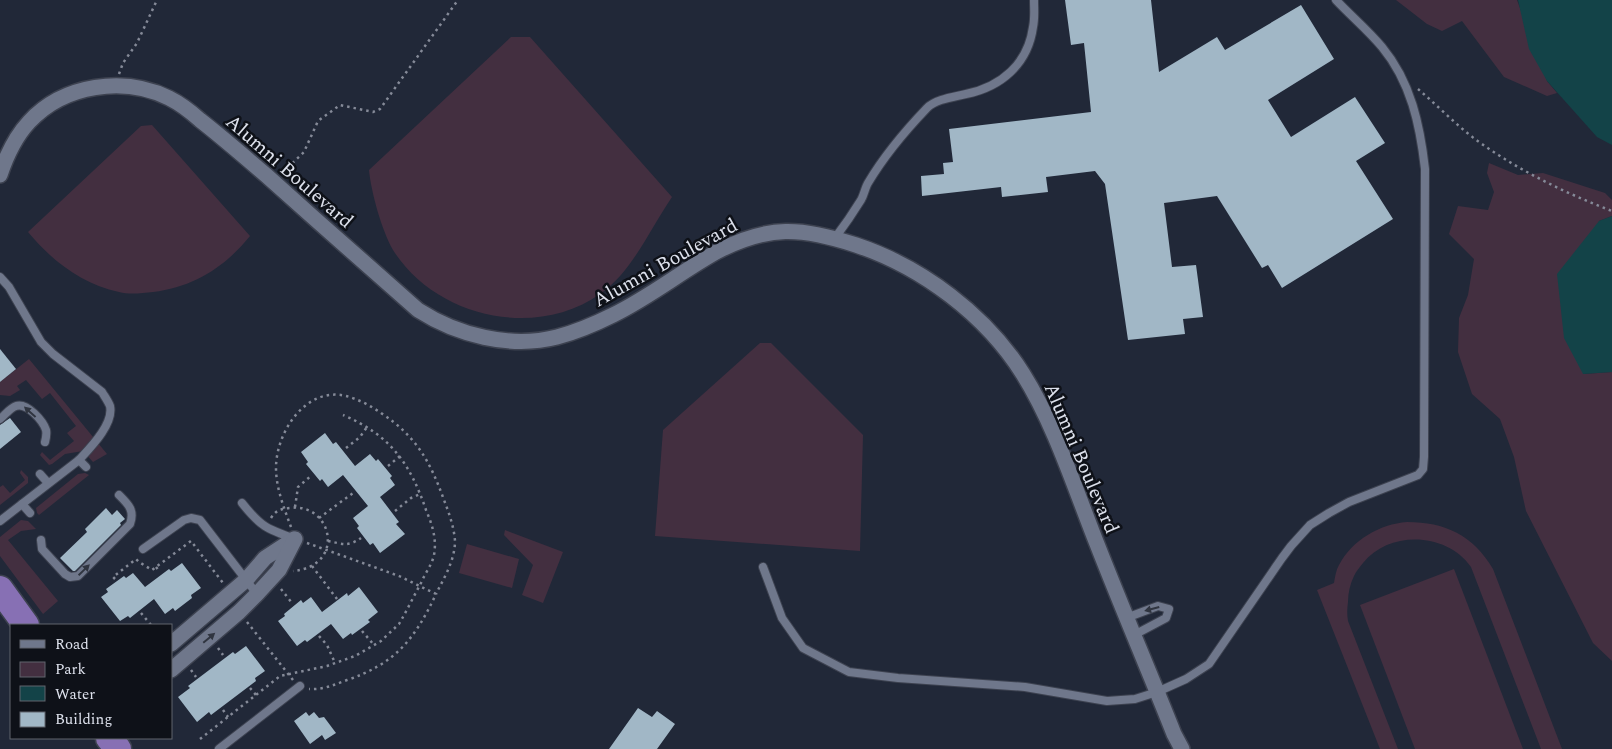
<svg xmlns="http://www.w3.org/2000/svg" width="1612" height="749" font-family="Spectral,serif">
  <style>
    .green { fill: #432f40 }
    .water { fill: #134348 }
    .building { fill: #a1b7c6 }
    .lines { fill: none; stroke-linecap: round; stroke-linejoin: round }
    .service-casing { stroke: #3d4250; stroke-width: 10 }
    .minor-casing { stroke: #3d4250; stroke-width: 18 }
    .trunk-casing { stroke: #3d4250; stroke-width: 29 }
    .path { stroke: #858a98; stroke-width: 2.5; stroke-dasharray: 2.5 4; stroke-linecap: butt }
    .service { stroke: #6f778b; stroke-width: 8 }
    .minor { stroke: #6f778b; stroke-width: 15 }
    .trunk { stroke: #8770b4; stroke-width: 26 }
    .oneway { fill: #303540 }
    .labels { text-anchor: middle; stroke-width: 5; stroke-linejoin: round; paint-order: stroke }
    .street-label { font-size: 20px; fill: #dde1ec; stroke: #0e1118 }
  </style>
  <rect width="100%" height="100%" fill="#212838"/>
  <g class="green">
    <polygon points="1396,0 1517,0 1547,81 1557,93 1547,96 1504,77 1462,21 1442,31 1427,24"/>
    <path d="M511 37H530L672 197C650 229 632 272 600 294 535 340 435 317 393 250 382 231 371 192 369 170Z"/>
    <path d="M152 125 250 236C225 267 194 287 153 292 142 293 130 295 119 292 82 284 52 261 28 232L141 126Z"/>
    <polygon points="1489,163 1518,175 1543,173 1605,193 1612,200 1612,216 1599,221 1583,374 1612,372 1612,661 1593,643 1526,511 1514,457 1500,419 1472,394 1458,352 1459,318 1468,295 1474,259 1449,234 1458,206 1488,210 1494,192 1487,173"/>
    <polygon points="760,343 771,343 863,435 860,551 655,536 663,430"/>
    <polygon points="29,359 107,454 93,462 83,451 65,454 52,464 49,465 40,455 42,452 50,460 74,441 67,433 76,426 50,393 42,399 26,380 17,386 20,390 10,396 0,395 0,382"/>
    <polygon points="21,470 28,477 28,483 0,505 0,487 3,485 10,493 25,480 20,473"/>
    <polygon points="85,473 89,475 39,515 37,513 36,508 78,474"/>
    <polygon points="21,520 28,521 36,529 21,531 8,540 58,601 43,614 0,556 0,537"/>
    <path d="M1407 522C1445 522 1473 535 1493 569L1562 749H1541L1471 567C1447 532 1389 530 1363 563 1360 567 1356 571 1354 576 1350 584 1348 593 1348 602 1347 609 1347 615 1348 621L1398 749H1380L1317 590 1334 583C1335 577 1336 570 1339 565 1352 540 1380 524 1407 522Z"/>
    <polygon points="505,530 563,552 543,603 522,595 533,565 504,535"/>
    <polygon points="467,544 519,559 512,588 459,573"/>
    <polygon points="1454,569 1523,749 1415,749 1360,605"/>
  </g>
  <g class="water">
    <polygon points="1518,0 1612,0 1612,145 1597,137 1547,81 1529,49"/>
    <polygon points="1612,216 1612,372 1583,374 1564,338 1557,274 1599,221"/>
  </g>
  <g class="building">
    <polygon points="1065,0 1151,0 1159,72 1217,37 1225,50 1301,5 1334,59 1268,100 1291,137 1355,97 1385,143 1356,161 1393,219 1282,288 1268,265 1262,268 1217,196 1164,203 1172,267 1196,265 1203,317 1183,319 1185,334 1128,340 1105,184 1095,171 1046,177 1048,192 1002,197 1001,187 922,196 921,176 944,174 943,163 953,162 949,129 1091,112 1084,43 1071,45"/>
    <polygon points="0,349 16,369 0,382"/>
    <polygon points="10,418 21,432 0,449 0,425"/>
    <polygon points="325,433 333,444 336,442 355,466 370,454 376,461 378,459 392,476 390,478 395,485 380,497 399,522 396,524 405,534 380,553 373,543 370,545 357,528 359,526 353,518 368,506 343,475 328,487 322,479 320,481 306,464 308,462 301,452"/>
    <polygon points="106,508 112,515 117,510 125,519 120,523 121,525 75,571 73,571 60,558 87,532 85,529"/>
    <polygon points="182,563 201,588 191,595 192,598 175,611 173,608 165,614 154,599 130,618 128,616 120,621 101,597 108,592 106,589 124,576 126,578 133,573 145,587 169,569 171,571"/>
    <polygon points="359,587 378,612 368,620 370,622 352,635 351,633 343,639 331,624 307,642 305,640 297,646 278,621 285,616 284,614 301,600 303,603 311,597 322,612 347,593 348,596"/>
    <polygon points="246,646 265,671 255,678 256,681 211,715 209,712 197,722 178,697 190,688 188,686 233,652 235,654"/>
    <polygon points="638,708 652,717 657,711 675,724 657,749 609,749"/>
    <polygon points="306,712 309,716 314,712 319,718 324,717 336,733 325,740 322,735 310,744 294,721"/>
  </g>
  <g class="lines">
    <defs>
      <g id="service">
        <path d="M835 238C844 226 853 213 861 200 864 195 865 188 868 183 884 156 905 131 927 108 936 99 954 97 966 94 1001 87 1028 64 1033 27 1035 18 1034 9 1034 0"/>
        <path d="M0 277 9 287 41 342 53 354 102 392C105 397 108 401 110 406 114 424 90 448 79 460"/>
        <path d="M0 419C5 415 10 408 16 406 27 402 43 421 46 430 47 434 46 438 45 442"/>
        <polyline points="40,474 48,483"/>
        <path d="M242 503C261 527 267 529 295 539"/>
        <polyline points="22,504 30,513"/>
        <polyline points="0,521 79,460 86,467"/>
        <path d="M41 540 42 549 65 574 70 577 78 576 130 524C135 510 128 504 119 495"/>
        <polyline points="143,549 184,520 191,518 200,520 257,594"/>
        <path d="M763 567 782 618 803 648 849 672 898 678 1025 687 1107 701 1135 699 1157 692 1186 679 1209 664 1282 558 1291 546 1310 525 1329 513 1349 502 1418 475 1423 469 1424 457 1425 169C1420 125 1411 82 1382 47 1368 30 1351 16 1336 0"/>
        <polyline points="1126,618 1158,606 1169,609 1166,618 1134,635"/>
        <polyline points="219,749 300,686"/>
      </g>
      <g id="minor">
        <path d="M0 175C6 157 16 136 29 122 64 84 124 76 169 98 181 104 190 111 200 120 223 138 245 157 267 176 317 221 367 265 418 310 457 335 510 349 557 337 576 332 595 324 613 315 650 297 682 271 718 251 769 225 801 227 856 245 922 267 986 315 1023 374 1055 425 1075 489 1097 544 1122 608 1149 671 1174 734L1182 749"/>
        <polyline points="171,644 246,580 265,558 294,539"/>
        <polyline points="171,670 239,612 257,594 279,570 295,539"/>
      </g>
      <g id="trunk">
        <polyline points="0,589 26,625"/>
        <polyline points="109,738 118,749"/>
      </g>
    </defs>
    <use href="#service" class="service-casing"/>
    <use href="#minor" class="minor-casing"/>
    <use href="#trunk" class="trunk-casing"/>
    <g class="path">
      <polyline points="119,74 123,63 137,43 157,0"/>
      <path d="M1418 89C1438 106 1457 126 1479 142 1520 171 1565 193 1612 211"/>
      <polyline points="283,172 304,152 318,121 340,105 373,112 380,109 458,0"/>
      <polyline points="346,448 360,437 367,427"/>
      <polyline points="388,466 400,456"/>
      <polyline points="295,507 298,487 312,475"/>
      <polyline points="395,511 411,498 420,494"/>
      <path d="M271 518C276 510 281 509 290 508 332 502 347 566 293 571"/>
      <polyline points="319,518 353,493"/>
      <path d="M291 527C284 508 276 488 276 468 276 432 306 386 346 396 358 399 371 406 381 413 416 436 430 461 444 500 449 513 454 527 455 541 455 560 444 578 436 594"/>
      <path d="M328 541C343 544 348 547 361 538"/>
      <path d="M307 543 399 576 436 594C415 639 395 664 347 680 334 685 322 690 309 689"/>
      <polyline points="312,566 337,599"/>
      <polyline points="156,567 160,572"/>
      <polyline points="115,579 113,577 136,559 139,562 152,570 191,541 223,583"/>
      <polyline points="281,589 292,603"/>
      <polyline points="141,613 151,625"/>
      <polyline points="247,622 293,680"/>
      <polyline points="362,631 374,645"/>
      <polyline points="319,636 327,645 335,663"/>
      <polyline points="218,648 223,655"/>
      <polyline points="191,670 196,677"/>
      <polyline points="250,688 256,695"/>
      <polyline points="223,710 228,717"/>
      <path d="M200 739 280 676 327 666 355 656 381 641 399 624 403 617C409 606 415 594 421 583 425 573 432 565 434 555 437 539 432 524 426 510 410 463 390 435 343 415"/>
    </g>
    <use href="#service" class="service"/>
    <use href="#minor" class="minor"/>
    <use href="#trunk" class="trunk"/>
  </g>
  <defs><path id="oneway-solid" d="M-6-.8H1V-3.2L6.5 0L1 3.2V.8H-6Z" transform="scale(1.25)"/></defs>
  <g class="oneway">
    <use href="#oneway-solid" transform="translate(30 412) rotate(-138)"/>
    <use href="#oneway-solid" transform="translate(84 570) rotate(-44)"/>
    <use href="#oneway-solid" transform="translate(1152 609) rotate(165)"/>
    <use href="#oneway-solid" transform="translate(209 638) rotate(-40)"/>
  </g>
  <g class="labels">
    <g class="street-label">
      <text transform="translate(290 171) rotate(41)" y="7">Alumni Boulevard</text>
      <text transform="translate(665 262) rotate(-29)" y="7">Alumni Boulevard</text>
      <text transform="translate(1082 458) rotate(67)" y="7">Alumni Boulevard</text>
    </g>
  </g>
  <rect x="10" y="624" width="162" height="115" fill="#0e1118" stroke="#61646d"/>
  <rect x="20" y="640" width="25" height="8" fill="#6f778b" stroke="#61646d"/>
  <text x="55" y="649" font-size="15" fill="#dde1ec">Road</text>
  <rect x="20" y="662" width="25" height="15" fill="#432f40" stroke="#61646d"/>
  <text x="55" y="674" font-size="15" fill="#dde1ec">Park</text>
  <rect x="20" y="686" width="25" height="15" fill="#134348" stroke="#61646d"/>
  <text x="55" y="699" font-size="15" fill="#dde1ec">Water</text>
  <rect x="20" y="712" width="25" height="15" fill="#a1b7c6" stroke="#61646d"/>
  <text x="55" y="724" font-size="15" fill="#dde1ec">Building</text>
</svg>
